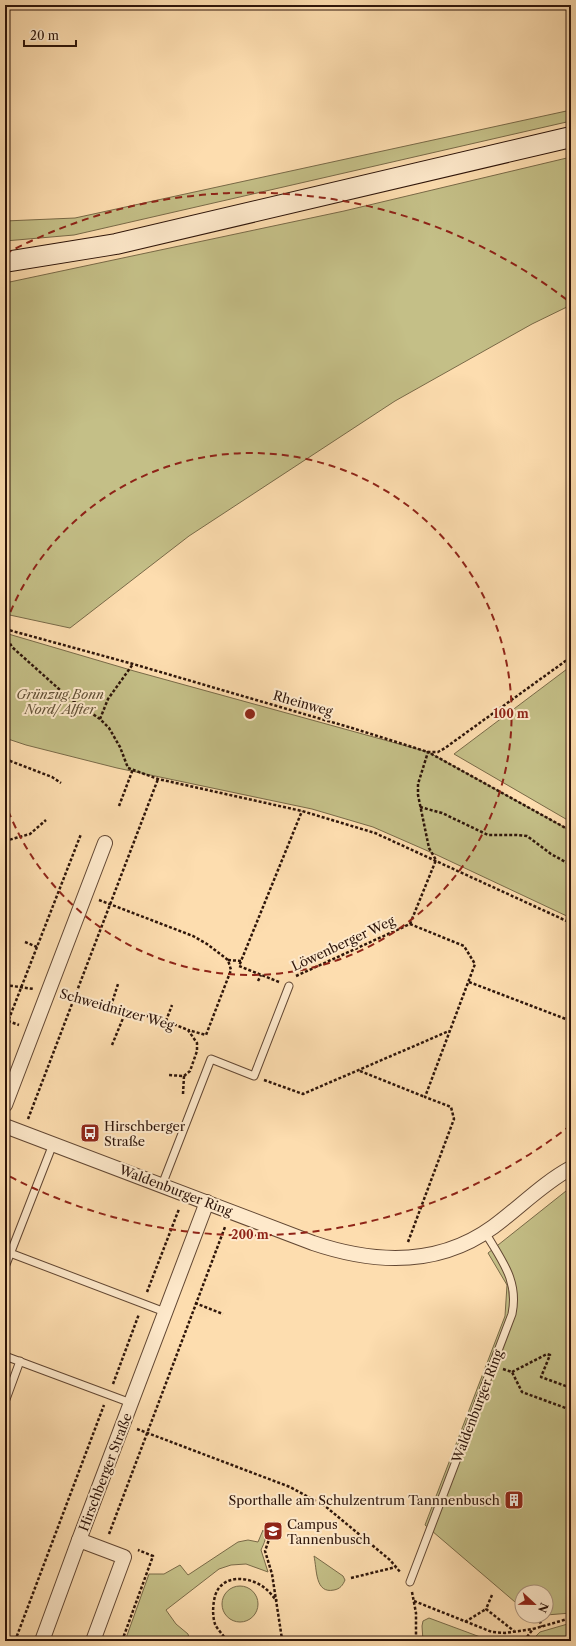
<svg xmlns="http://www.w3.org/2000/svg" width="576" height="1646" font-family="'Libre Caslon Text',serif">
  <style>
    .green { fill: #c4bf87; stroke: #796a48 }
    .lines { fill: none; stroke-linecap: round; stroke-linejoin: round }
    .lane-casing { stroke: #624733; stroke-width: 9 }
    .street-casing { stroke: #624733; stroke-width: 16 }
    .secondary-casing { stroke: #2e150a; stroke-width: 22 }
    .path { stroke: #2e150a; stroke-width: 2.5; stroke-dasharray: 3 2; stroke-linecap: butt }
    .lane { stroke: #fee9cb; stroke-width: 7 }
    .street { stroke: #fee9cb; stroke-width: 14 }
    .secondary { stroke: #fee9cb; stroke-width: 20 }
    .ring { fill: none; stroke: #8f2418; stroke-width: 2; stroke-dasharray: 7 5 }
    .labels { text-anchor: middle; stroke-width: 4; stroke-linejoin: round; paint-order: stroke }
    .park-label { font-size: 13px; font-style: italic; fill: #625036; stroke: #fee9cb }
    .street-label { font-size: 13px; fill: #2e150a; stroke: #fee9cb }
    .poi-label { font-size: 13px; fill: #2e150a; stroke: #fee9cb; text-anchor: start }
    .centre { fill: #8f2418; stroke: #fee9cb; stroke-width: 2 }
    .ring-label { font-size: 12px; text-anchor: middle; font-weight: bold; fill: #8f2418; stroke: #fee9cb; stroke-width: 4; stroke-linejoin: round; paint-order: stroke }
  </style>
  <rect width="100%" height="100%" fill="#fdddaf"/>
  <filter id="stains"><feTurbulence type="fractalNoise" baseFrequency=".005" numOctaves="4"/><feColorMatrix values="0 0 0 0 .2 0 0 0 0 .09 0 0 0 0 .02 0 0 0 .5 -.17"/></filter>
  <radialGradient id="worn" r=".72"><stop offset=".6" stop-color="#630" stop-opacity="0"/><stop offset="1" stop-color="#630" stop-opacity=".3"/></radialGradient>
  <g class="green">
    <polygon points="571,110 571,121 74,235 5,241 5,221 75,218"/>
    <polygon points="571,157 571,305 532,324 395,401 189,536 70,628 5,614 5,283 344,211"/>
    <polygon points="5,633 134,671 428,752 571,831 571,918 437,855 373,827 312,809 117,768 26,745 5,738"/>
    <polygon points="571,666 571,822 454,754"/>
    <polygon points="571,1187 571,1613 546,1615 546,1592 522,1592 522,1608 425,1525 505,1316 507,1285 488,1253"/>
    <path d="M263 1530C268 1537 264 1543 261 1550L268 1572 246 1564 231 1565 219 1569 166 1610 176 1624 188 1634 190 1641H125L149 1574H164L180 1565 188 1575 238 1542 248 1540 258 1542Z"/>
    <path d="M314 1556 343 1576 345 1580C343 1585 340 1589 334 1590 315 1594 317 1570 314 1556Z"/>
    <circle cx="240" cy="1604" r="18"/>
    <polygon points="429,1618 491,1641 423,1641 422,1626 423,1621"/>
    <polygon points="571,1623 571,1641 531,1641 540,1632"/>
  </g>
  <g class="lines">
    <defs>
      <g id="lane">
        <polyline points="162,1185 211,1059 254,1076 289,986"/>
        <polyline points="10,1253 165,1312"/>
        <polyline points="5,1267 53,1144"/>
        <polyline points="5,1356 131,1403"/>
        <polyline points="5,1402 20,1361"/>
        <path d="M410 1582 512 1314C519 1280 501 1260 485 1232"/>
      </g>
      <g id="street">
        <polyline points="5,1105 105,843"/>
        <path d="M5 1126 313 1243C375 1264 438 1267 493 1227 519 1208 543 1183 571 1168"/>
        <polyline points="79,1540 207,1202"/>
        <polyline points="42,1641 79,1540 124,1557 93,1641"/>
      </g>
      <polyline id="secondary" points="5,262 116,244 571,137"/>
    </defs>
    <use href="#lane" class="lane-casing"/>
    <use href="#street" class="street-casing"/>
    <use href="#secondary" class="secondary-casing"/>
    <g class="path">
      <polyline points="5,629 133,664 352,728 428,752 438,752 445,748 571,657"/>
      <polyline points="5,635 12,647 69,698 100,719 109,728 120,747 128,768 158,779 302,811 375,833 571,923"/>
      <polyline points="100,719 108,699 133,664"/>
      <polyline points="5,759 52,777 61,783"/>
      <polyline points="119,806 133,769"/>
      <polyline points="420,807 442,813 488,835 517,835 527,836 551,854 571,865"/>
      <polyline points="5,841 30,834 46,820"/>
      <polyline points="99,900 193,936 207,944 228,960 231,970 206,1035 188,1030"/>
      <polyline points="410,924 436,860 429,848 418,795 418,784 428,752 571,831"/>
      <polyline points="25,942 37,947"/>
      <polyline points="228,960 241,961"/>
      <polyline points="296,976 410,924"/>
      <polyline points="258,981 261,975"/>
      <polyline points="279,982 239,966 302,811"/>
      <polyline points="469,982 571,1021"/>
      <polyline points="5,985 34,989"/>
      <polyline points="63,994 166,1021 188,1030 197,1043 197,1051 190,1071 184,1076 168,1075"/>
      <polyline points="111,1006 118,984"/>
      <polyline points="8,1021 19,1025"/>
      <polyline points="166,1021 172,1005"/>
      <polyline points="5,1029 81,834"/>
      <polyline points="112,1045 126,1011"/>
      <polyline points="360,1071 425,1097"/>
      <polyline points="264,1080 303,1094 449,1031"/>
      <polyline points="183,1094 184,1076"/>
      <polyline points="28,1119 158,779"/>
      <polyline points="408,1242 454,1119 451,1107 425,1097 475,964 464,946 410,924"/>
      <polyline points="147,1292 179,1209"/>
      <polyline points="195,1303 223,1314"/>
      <polyline points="503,1369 512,1372 522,1392 571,1410"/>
      <polyline points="512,1372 547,1354 550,1355 541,1377 571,1388"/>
      <polyline points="113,1384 139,1314"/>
      <polyline points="137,1429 290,1487 325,1506 390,1560 401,1573"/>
      <polyline points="275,1522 265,1551 272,1574 282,1639"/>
      <polyline points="109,1534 225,1227"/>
      <polyline points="351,1578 396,1567"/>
      <polyline points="412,1592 416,1613 416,1641"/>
      <polyline points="492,1595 486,1609 514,1631"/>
      <polyline points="414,1601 492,1632 505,1633 533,1629"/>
      <polyline points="538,1616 542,1627"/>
      <polyline points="465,1622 486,1609"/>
      <polyline points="15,1641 104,1405"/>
      <polyline points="122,1641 153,1556 138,1550"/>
      <path d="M227 1641C224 1636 217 1629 215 1624 212 1615 213 1604 215 1596 222 1573 251 1576 266 1589 270 1592 273 1597 277 1601"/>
      <path d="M254 1641C262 1636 278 1636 286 1641"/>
      <polyline points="524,1641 533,1629 571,1618"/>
    </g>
    <use href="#lane" class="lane"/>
    <use href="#street" class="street"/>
    <use href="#secondary" class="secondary"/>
  </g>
  <g class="ring">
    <path d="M6 623A261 261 0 1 1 6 805"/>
    <path d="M571 1125A521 521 0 0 1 5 1174M5 254A521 521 0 0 1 571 303"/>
  </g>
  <defs>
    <symbol id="bus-square" viewBox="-11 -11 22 22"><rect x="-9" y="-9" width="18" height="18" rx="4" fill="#8f2418" stroke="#fee9cb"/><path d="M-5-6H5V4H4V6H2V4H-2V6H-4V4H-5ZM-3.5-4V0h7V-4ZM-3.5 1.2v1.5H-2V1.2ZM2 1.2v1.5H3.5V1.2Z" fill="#fff"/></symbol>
    <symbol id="building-square" viewBox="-11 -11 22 22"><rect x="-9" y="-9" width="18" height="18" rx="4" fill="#8f2418" stroke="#fee9cb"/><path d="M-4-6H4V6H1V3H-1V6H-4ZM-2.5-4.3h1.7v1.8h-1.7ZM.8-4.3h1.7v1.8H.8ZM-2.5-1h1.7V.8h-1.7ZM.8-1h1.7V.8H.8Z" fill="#fff"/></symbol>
    <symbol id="school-square" viewBox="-11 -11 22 22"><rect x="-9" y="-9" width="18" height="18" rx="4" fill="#8f2418" stroke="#fee9cb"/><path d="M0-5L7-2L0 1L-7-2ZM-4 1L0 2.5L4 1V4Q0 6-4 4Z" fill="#fff"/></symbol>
  </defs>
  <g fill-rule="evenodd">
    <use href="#bus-square" x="79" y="1122" width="22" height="22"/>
    <use href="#building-square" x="503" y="1489" width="22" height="22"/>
    <use href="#school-square" x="262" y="1520" width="22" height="22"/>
  </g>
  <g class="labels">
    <g class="park-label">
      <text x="60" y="699">Grünzug Bonn<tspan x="60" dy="15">Nord/ Alfter</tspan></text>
    </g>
    <g class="street-label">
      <text transform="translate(303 703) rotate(16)" y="5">Rheinweg</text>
      <text transform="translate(343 943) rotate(-25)" y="5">Löwenberger Weg</text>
      <text transform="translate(117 1009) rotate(16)" y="5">Schweidnitzer Weg</text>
      <text transform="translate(176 1190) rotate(21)" y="5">Waldenburger Ring</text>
      <text transform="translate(477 1406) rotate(-69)" y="5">Waldenburger Ring</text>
      <text transform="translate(105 1472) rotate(-69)" y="5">Hirschberger Straße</text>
    </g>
    <g class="poi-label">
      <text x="104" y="1131">Hirschberger<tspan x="104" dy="15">Straße</tspan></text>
      <text x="500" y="1505" text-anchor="end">Sporthalle am Schulzentrum Tannnenbusch</text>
      <text x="287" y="1529">Campus<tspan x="287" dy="15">Tannenbusch</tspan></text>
    </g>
  </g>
  <circle cx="250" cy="714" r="6" class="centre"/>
  <g class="ring-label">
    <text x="511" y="718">100 m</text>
    <text x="250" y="1239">200 m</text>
  </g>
  <rect width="576" height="1646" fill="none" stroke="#fdddaf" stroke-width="20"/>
  <rect x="6" y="6" width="564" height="1634" fill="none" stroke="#2e150a" stroke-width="2"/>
  <rect x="10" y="10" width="556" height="1626" fill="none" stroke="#2e150a"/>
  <g transform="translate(534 1604) rotate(112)"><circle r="19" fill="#fee9cb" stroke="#ab947e"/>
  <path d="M0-3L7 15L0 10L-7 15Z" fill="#8f2418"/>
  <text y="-6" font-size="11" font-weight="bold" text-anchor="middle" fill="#2e150a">N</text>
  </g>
  <path d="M24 40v6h52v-6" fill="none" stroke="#2e150a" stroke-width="2"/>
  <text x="30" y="40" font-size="12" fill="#2e150a" stroke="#fee9cb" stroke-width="3" paint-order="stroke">20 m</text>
  <rect width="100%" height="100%" filter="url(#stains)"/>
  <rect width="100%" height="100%" fill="url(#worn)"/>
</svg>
